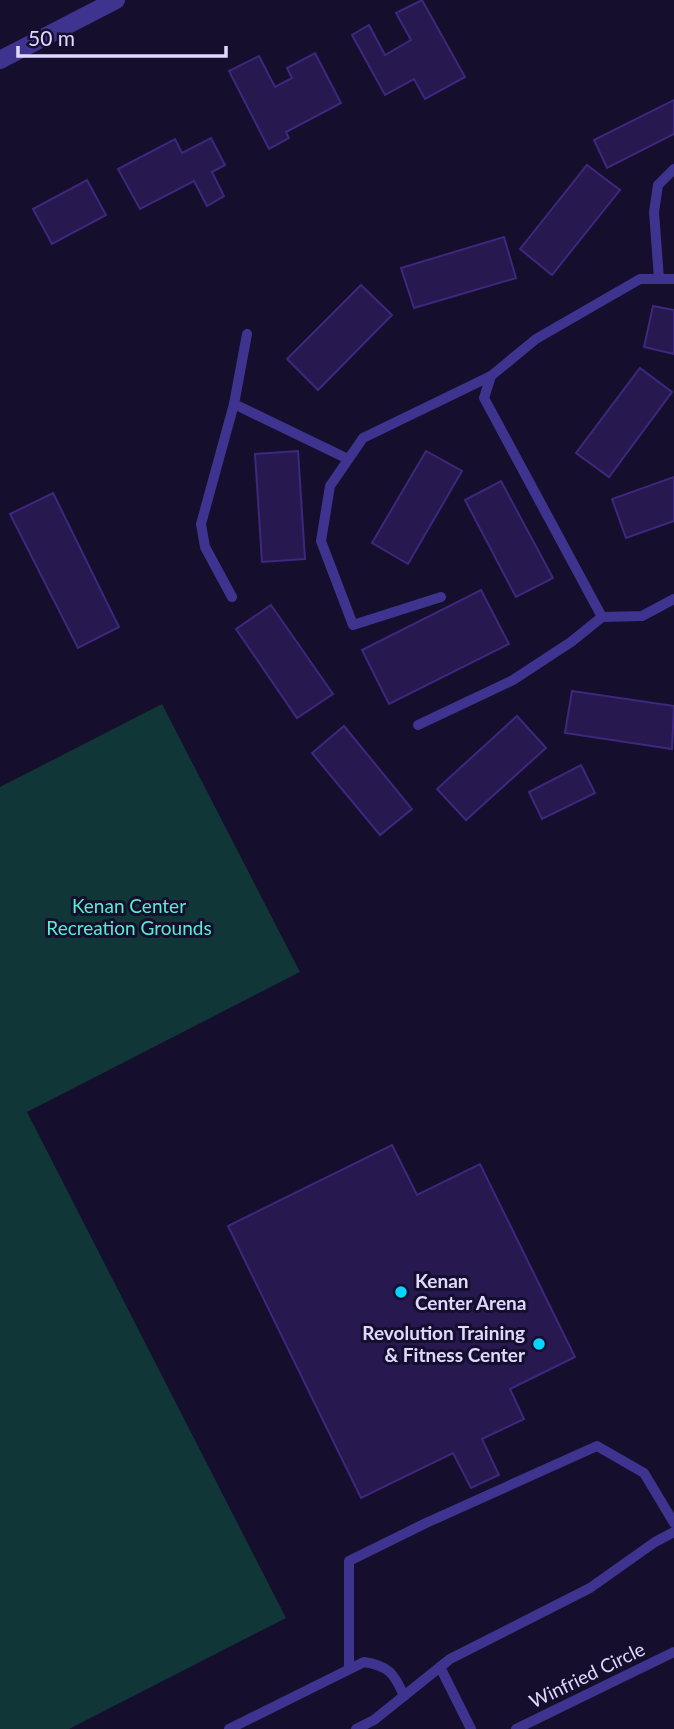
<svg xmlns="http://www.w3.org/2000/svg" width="674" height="1729" font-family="Lato,sans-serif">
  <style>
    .green { fill: #103637 }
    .building { fill: #27184f; stroke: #3e277e; stroke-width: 2 }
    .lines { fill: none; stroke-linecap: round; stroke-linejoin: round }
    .lane { stroke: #3e3490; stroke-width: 10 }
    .street { stroke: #3e3490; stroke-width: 18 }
    .poi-dot { fill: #05d5ff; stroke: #150e2c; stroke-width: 2.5 }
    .labels { text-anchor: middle; stroke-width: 6; stroke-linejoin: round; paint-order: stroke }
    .park-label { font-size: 19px; fill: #57edd1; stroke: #150e2c }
    .poi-label { font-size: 19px; font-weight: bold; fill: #e0d9ff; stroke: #150e2c; text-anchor: start }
    .street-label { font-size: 19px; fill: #e0d9ff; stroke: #150e2c }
  </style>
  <rect width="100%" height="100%" fill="#150e2c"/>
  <polygon class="green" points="162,704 300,972 27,1112 286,1618 69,1729 0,1729 0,787"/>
  <g class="building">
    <polygon points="422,0 465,77 425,99 414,79 385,95 352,35 369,25 385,55 411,40 396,13"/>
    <polygon points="315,53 341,103 286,132 289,138 269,149 229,71 259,56 275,87 292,78 287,68"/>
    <polygon points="674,100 674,134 607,168 594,140"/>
    <polygon points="211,138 225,165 212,172 224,196 207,206 194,181 140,209 118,169 175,139 182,153"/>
    <polygon points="587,165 620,190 552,275 520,249"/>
    <polygon points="87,180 106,215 52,244 33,209"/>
    <polygon points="504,237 516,278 414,308 401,268"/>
    <polygon points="361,285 392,315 318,390 287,359"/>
    <polygon points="653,306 674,310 674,354 644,347"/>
    <polygon points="640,368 672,392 609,477 576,453"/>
    <polygon points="298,451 305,559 262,562 255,454"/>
    <polygon points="426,451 462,471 408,564 372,543"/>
    <polygon points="674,477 674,521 626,538 612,499"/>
    <polygon points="501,481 553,578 516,597 465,500"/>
    <polygon points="53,493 119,627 78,648 10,514"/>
    <polygon points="481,590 509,644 389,704 362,650"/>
    <polygon points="271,605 333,694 297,718 236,629"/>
    <polygon points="572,691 674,706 672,749 565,733"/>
    <polygon points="517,716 546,748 466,820 437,789"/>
    <polygon points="344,726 412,809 380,835 312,753"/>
    <polygon points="581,765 595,793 542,819 529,792"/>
    <polygon points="392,1145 417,1195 480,1164 575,1357 510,1389 524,1419 482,1439 499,1475 471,1488 453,1453 361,1498 228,1226"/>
  </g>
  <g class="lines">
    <g class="lane">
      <polyline points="659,279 654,212 658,185 674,169"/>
      <polyline points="674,279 640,279 536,339 491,376 484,398 602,617 642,616 674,599"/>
      <polyline points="247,334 234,404 348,459"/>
      <polyline points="232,597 205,547 201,524 234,404"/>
      <polyline points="441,597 353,625 321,541 330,486 363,438 491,376"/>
      <polyline points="418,725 513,680 571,642 602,617"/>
      <polyline points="440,1667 471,1729"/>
      <polyline points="349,1669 349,1561 426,1523 597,1446 644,1473 674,1523"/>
      <path d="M229 1729 364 1662C389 1666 394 1673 404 1696"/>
      <polyline points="356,1729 374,1720 450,1659 590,1588 655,1542 674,1532"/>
      <polyline points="516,1729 674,1652"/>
    </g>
    <polyline class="street" points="0,60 116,0"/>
  </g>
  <g class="poi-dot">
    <circle cx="401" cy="1292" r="7"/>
    <circle cx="539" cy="1344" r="7"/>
  </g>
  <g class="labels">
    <g class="park-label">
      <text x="129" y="913">Kenan Center<tspan x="129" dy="22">Recreation Grounds</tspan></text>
    </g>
    <g class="poi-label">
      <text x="415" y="1288">Kenan<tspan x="415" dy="22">Center Arena</tspan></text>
      <text x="525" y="1340" text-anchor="end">Revolution Training<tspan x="525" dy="22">&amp; Fitness Center</tspan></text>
    </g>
    <g class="street-label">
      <text transform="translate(587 1675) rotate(-26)" y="7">Winfried Circle</text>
    </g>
  </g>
  <path d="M18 46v10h208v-10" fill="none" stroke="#e0d9ff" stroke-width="3.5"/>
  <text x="28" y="46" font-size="21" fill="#e0d9ff" stroke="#150e2c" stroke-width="5" paint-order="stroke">50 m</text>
</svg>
